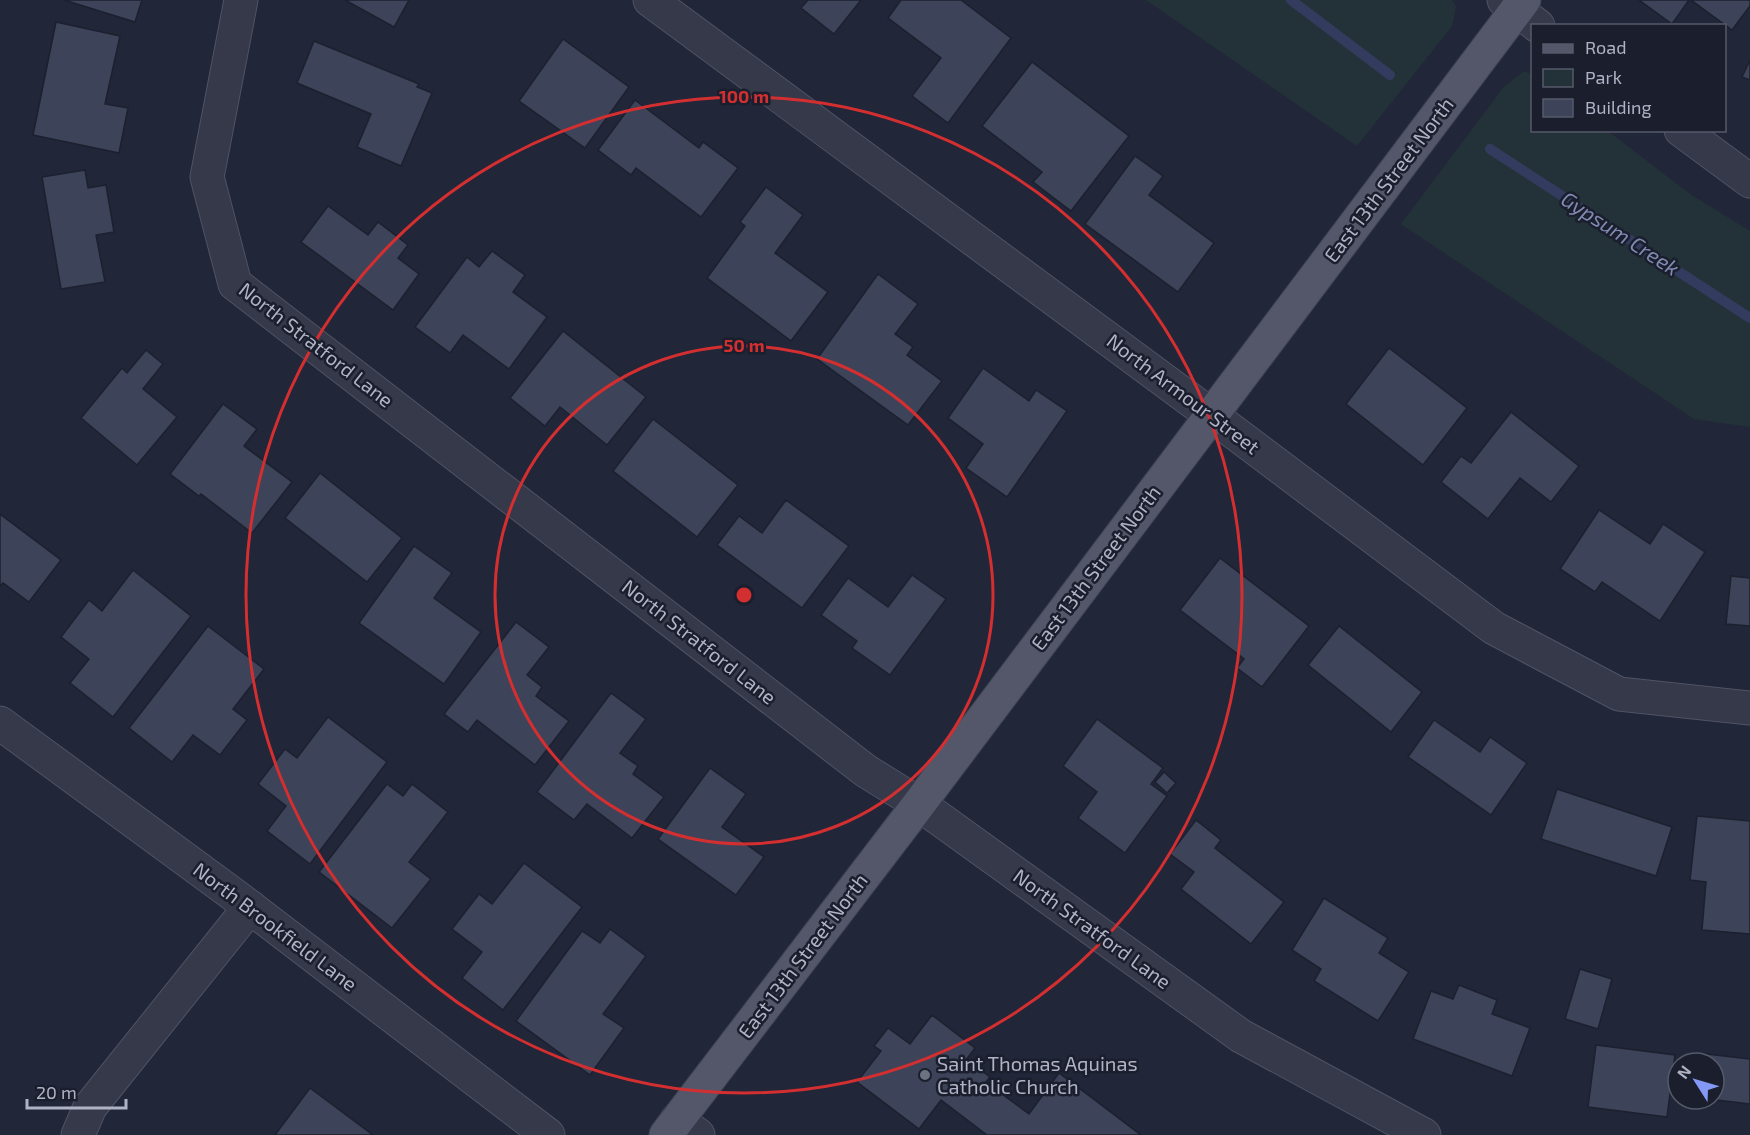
<svg xmlns="http://www.w3.org/2000/svg" width="1750" height="1135" font-family="'Exo 2',sans-serif">
  <style>
    .green { fill: #233239 }
    .lines { fill: none; stroke-linecap: round; stroke-linejoin: round }
    .stream { stroke: #333c5e; stroke-width: 10 }
    .building { fill: #3d4358; stroke: #1c202f; stroke-width: 1.5 }
    .minor-casing { stroke: #505364; stroke-width: 35 }
    .major-casing { stroke: #3e4252; stroke-width: 35 }
    .minor { stroke: #353949; stroke-width: 33 }
    .major { stroke: #535769; stroke-width: 33 }
    .ring { fill: none; stroke: #d42f30; stroke-width: 3 }
    .worship-dot { fill: #6b7280; stroke: #1a1e2d; stroke-width: 2 }
    .labels { text-anchor: middle; stroke-width: 5; stroke-linejoin: round; paint-order: stroke }
    .street-label { font-size: 20px; fill: #b0b3c5; stroke: #1a1e2d }
    .poi-label { font-size: 20px; fill: #b0b3c5; stroke: #1a1e2d; text-anchor: start }
    .water-label { font-size: 21px; font-style: italic; fill: #808bb2; stroke: #1a1e2d }
    .centre { fill: #d42f30; stroke: #1a1e2d; stroke-width: 3 }
    .ring-label { font-size: 18px; text-anchor: middle; font-weight: bold; fill: #d42f30; stroke: #1a1e2d; stroke-width: 5; stroke-linejoin: round; paint-order: stroke }
  </style>
  <rect width="100%" height="100%" fill="#212638"/>
  <g class="green">
    <polygon points="1146,0 1452,0 1456,6 1452,26 1357,146"/>
    <polygon points="1524,71 1532,75 1532,130 1608,131 1690,194 1750,231 1750,427 1694,419 1401,224 1503,88"/>
  </g>
  <g class="lines">
    <g class="stream">
      <polyline points="1291,0 1390,75"/>
      <polyline points="1490,149 1750,318"/>
    </g>
  </g>
  <g class="building">
    <polygon points="64,0 142,0 135,22"/>
    <polygon points="345,0 409,0 394,27"/>
    <polygon points="808,0 861,0 834,34 801,8"/>
    <polygon points="901,0 961,0 1011,38 948,123 912,96 941,58 888,18"/>
    <polygon points="1639,0 1689,0 1672,24"/>
    <polygon points="1691,0 1750,0 1750,6 1732,30"/>
    <polygon points="56,22 120,36 105,104 128,108 119,153 33,135"/>
    <polygon points="563,39 629,87 585,148 519,101"/>
    <polygon points="314,41 419,84 417,87 432,93 401,166 357,147 371,114 297,83"/>
    <polygon points="1750,60 1750,80 1742,77"/>
    <polygon points="1032,62 1129,136 1071,211 1033,182 1042,172 982,126"/>
    <polygon points="635,100 699,148 703,142 738,168 701,217 636,168 631,175 598,150"/>
    <polygon points="1135,156 1163,176 1149,195 1214,243 1178,292 1085,224"/>
    <polygon points="85,170 88,188 106,185 114,232 96,235 105,282 61,289 42,177"/>
    <polygon points="766,187 803,215 775,253 828,292 791,341 707,278 745,226 740,222"/>
    <polygon points="328,206 368,235 378,222 408,245 398,258 419,274 393,310 301,242"/>
    <polygon points="492,251 525,275 513,292 547,317 509,369 463,335 450,353 415,327 467,257 479,267"/>
    <polygon points="878,274 918,304 895,334 913,347 907,355 942,381 908,425 817,359"/>
    <polygon points="563,331 646,397 607,445 560,407 545,426 510,398"/>
    <polygon points="1389,348 1467,408 1423,465 1346,404"/>
    <polygon points="146,350 163,364 143,389 177,417 137,465 81,418 122,368 127,373"/>
    <polygon points="983,368 1029,401 1036,390 1067,411 1007,497 966,468 983,444 948,418"/>
    <polygon points="223,404 257,429 244,446 292,482 252,533 201,494 199,496 170,474"/>
    <polygon points="1511,412 1579,466 1551,502 1520,478 1488,519 1441,482 1461,456 1471,463"/>
    <polygon points="653,419 738,485 697,537 613,471"/>
    <polygon points="320,473 402,538 367,582 285,518"/>
    <polygon points="786,500 849,546 802,608 717,545 739,516 762,533"/>
    <polygon points="1599,510 1650,544 1663,524 1705,552 1660,621 1602,582 1595,592 1560,569"/>
    <polygon points="0,514 61,560 29,602 3,583 0,586"/>
    <polygon points="414,546 452,573 434,598 481,632 444,684 359,623"/>
    <polygon points="1220,558 1309,626 1262,687 1237,668 1244,659 1180,610"/>
    <polygon points="133,570 191,616 113,717 70,683 89,659 61,637 89,600 102,611"/>
    <polygon points="912,575 946,599 890,675 852,648 857,641 821,615 848,578 888,607"/>
    <polygon points="1731,576 1750,578 1750,626 1726,624"/>
    <polygon points="516,622 549,647 527,675 542,687 536,696 569,721 535,765 477,720 468,732 444,714"/>
    <polygon points="208,626 264,669 233,709 247,720 220,755 193,735 172,762 129,728"/>
    <polygon points="1339,626 1422,692 1391,732 1308,665"/>
    <polygon points="611,693 646,719 620,753 638,766 633,774 664,797 632,838 587,804 574,820 537,792"/>
    <polygon points="328,717 387,762 310,864 267,831 286,806 258,784 285,749 297,758"/>
    <polygon points="1097,719 1163,768 1151,784 1167,796 1125,853 1078,818 1097,792 1063,766"/>
    <polygon points="1434,720 1480,752 1490,737 1527,763 1491,815 1408,757"/>
    <polygon points="710,768 746,794 722,827 764,857 736,895 658,839"/>
    <polygon points="1164,772 1176,783 1167,793 1155,782"/>
    <polygon points="387,784 403,796 412,784 448,812 409,862 431,879 392,928 319,872"/>
    <polygon points="1557,789 1672,827 1656,876 1541,839"/>
    <polygon points="1697,816 1750,821 1750,934 1702,930 1706,882 1690,880"/>
    <polygon points="1196,820 1221,840 1215,848 1284,902 1251,944 1181,889 1194,872 1170,854"/>
    <polygon points="524,863 582,907 503,1010 462,978 482,952 452,929 479,894 492,904"/>
    <polygon points="1324,898 1388,938 1379,953 1409,972 1378,1021 1314,981 1321,969 1292,950"/>
    <polygon points="610,929 646,956 603,1014 624,1028 590,1075 516,1021 582,931 600,943"/>
    <polygon points="1580,969 1612,979 1598,1029 1565,1019"/>
    <polygon points="1459,985 1497,1000 1492,1014 1530,1028 1512,1076 1413,1039 1431,991 1453,999"/>
    <polygon points="932,1015 975,1048 963,1064 968,1067 971,1063 990,1077 986,1082 1029,1114 1059,1073 1141,1135 987,1135 941,1100 919,1129 857,1082 881,1051 874,1046 888,1028 910,1044"/>
    <polygon points="1596,1045 1675,1055 1667,1117 1588,1107"/>
    <polygon points="1698,1053 1750,1059 1750,1104 1708,1099 1714,1099 1714,1063 1696,1063"/>
    <polygon points="310,1088 373,1135 275,1135"/>
  </g>
  <g class="lines">
    <defs>
      <g id="minor">
        <polyline points="241,0 207,177 235,284 866,771 919,804 1241,1036 1424,1135"/>
        <polyline points="650,0 1211,415 1494,628 1619,694 1750,708"/>
        <polyline points="1504,0 1538,26"/>
        <polyline points="1681,130 1750,181"/>
        <polyline points="0,723 230,892 548,1135"/>
        <polyline points="677,1120 698,1135"/>
        <polyline points="78,1135 90,1107 250,907"/>
      </g>
      <polyline id="major" points="666,1135 919,804 1524,0"/>
    </defs>
    <use href="#minor" class="minor-casing"/>
    <use href="#major" class="major-casing"/>
    <use href="#minor" class="minor"/>
    <use href="#major" class="major"/>
  </g>
  <g class="ring">
    <circle cx="744" cy="595" r="249"/>
    <circle cx="744" cy="595" r="498"/>
  </g>
  <circle class="worship-dot" cx="925" cy="1075" r="6"/>
  <g class="labels">
    <g class="street-label">
      <text transform="translate(1389 180) rotate(-53)" y="7">East 13th Street North</text>
      <text transform="translate(316 345) rotate(38)" y="7">North Stratford Lane</text>
      <text transform="translate(1183 394) rotate(37)" y="7">North Armour Street</text>
      <text transform="translate(1096 568) rotate(-53)" y="7">East 13th Street North</text>
      <text transform="translate(699 642) rotate(38)" y="7">North Stratford Lane</text>
      <text transform="translate(275 927) rotate(37)" y="7">North Brookfield Lane</text>
      <text transform="translate(1092 929) rotate(36)" y="7">North Stratford Lane</text>
      <text transform="translate(803 956) rotate(-53)" y="7">East 13th Street North</text>
    </g>
    <g class="poi-label">
      <text x="937" y="1071">Saint Thomas Aquinas<tspan x="937" dy="23">Catholic Church</tspan></text>
    </g>
    <g class="water-label">
      <text transform="translate(1620 234) rotate(33)" y="7">Gypsum Creek</text>
    </g>
  </g>
  <circle cx="744" cy="595" r="9" class="centre"/>
  <g class="ring-label">
    <text x="744" y="103">100 m</text>
    <text x="744" y="352">50 m</text>
  </g>
  <rect x="1531" y="24" width="195" height="108" fill="#1a1e2d" stroke="#565a6a" stroke-width="1.5"/>
  <rect x="1543" y="44" width="30" height="9" fill="#535769" stroke="#565a6a" stroke-width="1.5"/>
  <text x="1585" y="54" font-size="18" fill="#b0b3c5">Road</text>
  <rect x="1543" y="69" width="30" height="18" fill="#233239" stroke="#565a6a" stroke-width="1.5"/>
  <text x="1585" y="84" font-size="18" fill="#b0b3c5">Park</text>
  <rect x="1543" y="99" width="30" height="18" fill="#3d4358" stroke="#565a6a" stroke-width="1.5"/>
  <text x="1585" y="114" font-size="18" fill="#b0b3c5">Building</text>
  <g transform="translate(1696 1081) rotate(307)"><circle r="28" fill="#1a1e2d" stroke="#565a6a" stroke-width="1.5"/>
  <path d="M0-4.5L10 22L0 15L-10 22Z" fill="#8498f6"/>
  <text y="-9" font-size="16" font-weight="bold" text-anchor="middle" fill="#b0b3c5">N</text>
  </g>
  <path d="M27 1099v9h99v-9" fill="none" stroke="#b0b3c5" stroke-width="3"/>
  <text x="36" y="1099" font-size="18" fill="#b0b3c5" stroke="#1a1e2d" stroke-width="4.5" paint-order="stroke">20 m</text>
</svg>
